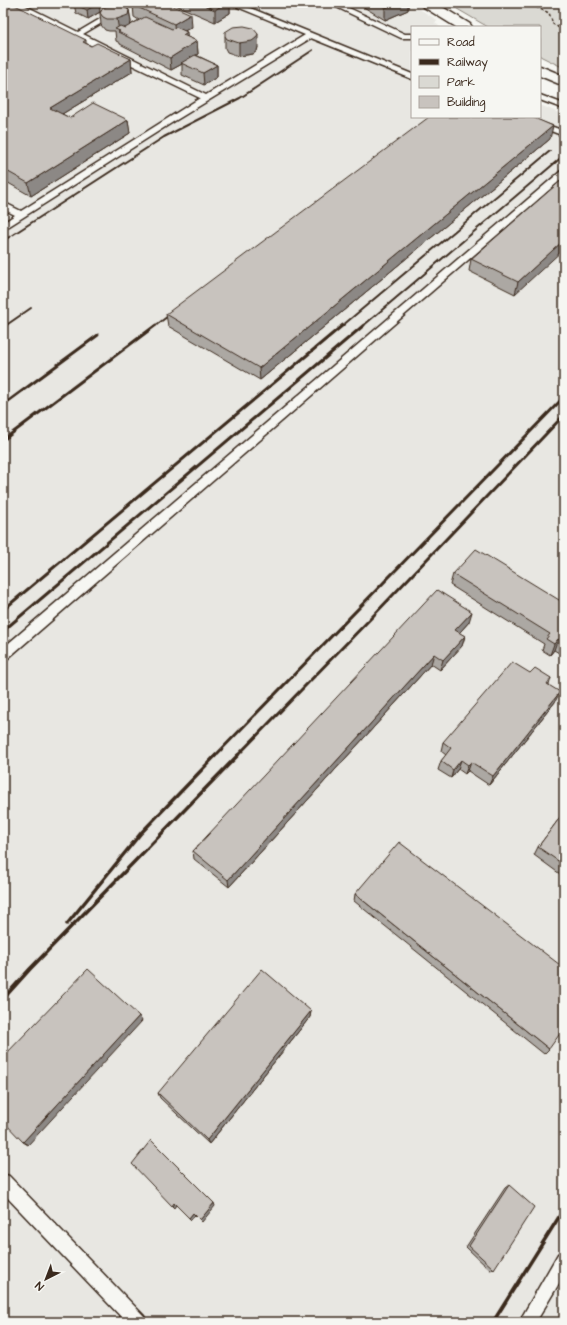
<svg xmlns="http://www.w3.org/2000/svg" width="567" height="1325" font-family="'Architects Daughter',sans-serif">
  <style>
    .built { fill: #e8e7e2 }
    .green { fill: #dad9d3; stroke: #8a8278 }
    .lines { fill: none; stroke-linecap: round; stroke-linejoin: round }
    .service-casing { stroke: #3b2a1e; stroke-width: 3 }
    .minor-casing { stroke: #3b2a1e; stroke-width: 3 }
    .path { stroke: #3b2a1e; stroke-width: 1.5; stroke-dasharray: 3 2; stroke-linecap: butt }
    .service { fill: #f6f6f2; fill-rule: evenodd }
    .minor { fill: #f6f6f2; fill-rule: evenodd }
    .rail-far2 { stroke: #3b2a1e; stroke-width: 2 }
    .rail-far1 { stroke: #3b2a1e; stroke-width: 3 }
    .rail { stroke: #3b2a1e; stroke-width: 3.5 }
    .wall { fill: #aca8a3; stroke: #3b2a1e }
    .shaded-wall { fill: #8c8885; stroke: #3b2a1e }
    .building { fill: #c8c3be; stroke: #3b2a1e }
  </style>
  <rect width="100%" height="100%" fill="#f6f6f2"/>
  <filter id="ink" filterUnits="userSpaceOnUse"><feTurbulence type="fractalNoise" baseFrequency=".025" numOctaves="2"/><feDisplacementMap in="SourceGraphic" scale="8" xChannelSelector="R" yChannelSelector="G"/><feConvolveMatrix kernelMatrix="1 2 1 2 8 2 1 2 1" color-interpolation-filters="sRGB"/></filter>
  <g filter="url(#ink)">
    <polygon class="built" points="3,3 410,3 437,20 435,23 440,27 412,27 412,117 540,117 540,105 564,115 564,1322 3,1322"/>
    <polygon class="green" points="447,3 564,3 564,68 540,56 540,27 488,27"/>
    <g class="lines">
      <defs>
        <g id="service">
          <polygon points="10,3 20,3 78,32 127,3 136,3 83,34 206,95 305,35 228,3 238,3 412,74 412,79 311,38 173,122 3,230 3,223 15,215 3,209 3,202 21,211 200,98 74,37"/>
          <polygon points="328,3 338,3 405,34 412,34 412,38 401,38"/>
          <polygon points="540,95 564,104 564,109 540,100"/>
          <polygon points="514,117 526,117 564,131 564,136"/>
          <polygon points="564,170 564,177 7,659 3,660 3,648 561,171"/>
          <polygon points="3,1174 9,1176 144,1316 146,1322 126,1322 3,1193"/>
          <polygon points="564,1252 564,1275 536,1322 519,1322 558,1254"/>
        </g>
        <g id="minor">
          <polygon points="420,3 436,3 470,24 472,27 456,27 422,6"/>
          <polygon points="540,66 564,76 564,86 540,76"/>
        </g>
      </defs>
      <use href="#service" class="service-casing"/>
      <use href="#minor" class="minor-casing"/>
      <polyline class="path" points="527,3 549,13 553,24 564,31"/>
      <use href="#service" class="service"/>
      <use href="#minor" class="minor"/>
      <g class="rail-far2">
        <polyline points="3,241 164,137 240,98 313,50"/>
        <polyline points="5,326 31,308"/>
        <polyline points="155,326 176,310"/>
        <polyline points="342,326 550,151"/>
        <polyline points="363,326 563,156"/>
      </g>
      <g class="rail-far1">
        <polyline points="3,327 6,325"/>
        <polyline points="3,405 98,335"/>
        <polyline points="3,440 156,325"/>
        <polyline points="3,610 343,325"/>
        <polyline points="3,631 364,325"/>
        <polyline points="215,756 564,397"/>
        <polyline points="237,756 373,616 564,415"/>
      </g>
      <g class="rail">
        <polyline points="67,924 141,833 216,755"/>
        <polyline points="3,999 30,969 238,755"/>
        <polyline points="493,1322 564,1209"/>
      </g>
    </g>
    <g class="wall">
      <polygon points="99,3 100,12 129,10 131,22 130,25 139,20 134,17 133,5 192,27 184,31 187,37 197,41 198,54 196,55 217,65 217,77 204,85 182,75 182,64 171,70 120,44 120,43 116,41 115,31 109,31 105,30 101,25 100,13 100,12 88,19 76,13 74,4"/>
      <polygon points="171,3 230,3 230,13 215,22"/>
      <polygon points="357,3 408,3 408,10 385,20"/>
      <polygon points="3,10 86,40 86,44 91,46 131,59 132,72 62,114 70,118 128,120 130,133 31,196 3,180"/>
      <polygon points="225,36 258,47 257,51 253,54 239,56 227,52 225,48"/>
      <polygon points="550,139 260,380 168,326 166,314"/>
      <polygon points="564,178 515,294 469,271 471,259"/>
      <polygon points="453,574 564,603 564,656 554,650 550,655 542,650 544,644 450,585"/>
      <polygon points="469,622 459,633 465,636 462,646 440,670 431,664 229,887 194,859 193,851"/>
      <polygon points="530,673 551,678 549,685 555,702 489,785 468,771 465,774 458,769 451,778 438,770 441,761 446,755 441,751 443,742"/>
      <polygon points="564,812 564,877 534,855 538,847"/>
      <polygon points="355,894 549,1049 544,1054 354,901"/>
      <polygon points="311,1011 310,1017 209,1144 160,1098 158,1093"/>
      <polygon points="509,1185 494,1269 490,1270 466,1247 505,1188"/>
    </g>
    <g class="shaded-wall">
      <polygon points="99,3 100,12 88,19 87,10"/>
      <polygon points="225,3 230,3 230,13 215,22 215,10"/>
      <polygon points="396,3 408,3 408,10 385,20 385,8"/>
      <polygon points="129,10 131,22 130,27 119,31 117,19"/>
      <polygon points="191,14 192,27 175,36 174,24"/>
      <polygon points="187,32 188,45 183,35"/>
      <polygon points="258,34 258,47 257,51 253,54 239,56 239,43"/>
      <polygon points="197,41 198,54 182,63 181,63 182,64 171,70 170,58"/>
      <polygon points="131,59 132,72 52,120 50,108"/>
      <polygon points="217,65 217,77 204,85 203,73"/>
      <polygon points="128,120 130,133 31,196 28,183"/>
      <polygon points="553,126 550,139 260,380 259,368"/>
      <polygon points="564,240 564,249 515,294 518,282"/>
      <polygon points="472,612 469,622 453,640 455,630"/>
      <polygon points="465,636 462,646 440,670 443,660"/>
      <polygon points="558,639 554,650 550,655 554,644"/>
      <polygon points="434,654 431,664 229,887 228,880"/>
      <polygon points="560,692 555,702 489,785 493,776"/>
      <polygon points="461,760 458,769 451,778 453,770"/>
      <polygon points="471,762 468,771 465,774 468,765"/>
      <polygon points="311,1011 310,1017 209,1144 207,1140"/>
      <polygon points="139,1016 142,1021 28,1145 23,1142"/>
      <polygon points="174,1203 176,1205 174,1208 172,1206"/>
      <polygon points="214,1203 215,1206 202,1222 200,1220"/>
      <polygon points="193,1213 195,1215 191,1220 189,1218"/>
    </g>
    <g class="building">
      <polygon points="77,3 99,3 87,10 74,4"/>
      <polygon points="136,3 166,3 191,14 174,24 133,5"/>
      <polygon points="199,3 225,3 215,10"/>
      <polygon points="378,3 396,3 385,8"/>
      <polygon points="13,4 86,40 83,42 91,46 97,43 131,59 50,108 70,118 93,103 128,120 28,183 3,169 3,18 5,17 3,16 3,10"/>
      <polygon points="121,5 129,10 128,15 117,19 107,19 103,17 100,13 103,8 107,6"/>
      <polygon points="145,17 172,29 176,27 187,32 183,35 197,41 170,58 118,32 120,31 115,29 120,26 125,28"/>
      <polygon points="244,26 253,28 258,34 256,38 252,41 239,43 227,39 225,36 225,32 233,27"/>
      <polygon points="195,55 217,65 203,73 181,63"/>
      <polygon points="429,117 532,117 553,126 259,368 166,314"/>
      <polygon points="564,178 564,240 518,282 471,259"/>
      <polygon points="476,549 564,603 564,643 558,639 554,644 546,639 550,634 453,574"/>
      <polygon points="437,590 472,612 455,630 465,636 443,660 434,654 228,880 193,851"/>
      <polygon points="512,662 530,673 535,668 551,678 547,684 560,692 493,776 471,762 468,765 461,760 453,770 441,761 451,748 443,742"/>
      <polygon points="564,812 564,865 538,847"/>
      <polygon points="399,842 564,968 564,1028 549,1049 355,894"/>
      <polygon points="88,969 139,1016 23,1142 3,1121 3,1057"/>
      <polygon points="262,969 311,1011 207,1140 158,1093"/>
      <polygon points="151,1140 214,1203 200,1220 193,1213 189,1218 174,1203 172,1206 132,1164"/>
      <polygon points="509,1185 534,1207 494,1269 469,1246"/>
    </g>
  </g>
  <rect width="567" height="1325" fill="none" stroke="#f6f6f2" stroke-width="16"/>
  <rect x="8" y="8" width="551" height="1309" fill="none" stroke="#3b2a1e" stroke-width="1.5" filter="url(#ink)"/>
  <rect x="411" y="26" width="130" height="92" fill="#f6f6f2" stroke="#aba49d"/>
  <rect x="419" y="39" width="20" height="6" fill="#f6f6f2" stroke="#aba49d"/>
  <text x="447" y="46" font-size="12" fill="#3b2a1e">Road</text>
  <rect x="419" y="59" width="20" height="6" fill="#3b2a1e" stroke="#aba49d"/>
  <text x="447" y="66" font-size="12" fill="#3b2a1e">Railway</text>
  <rect x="419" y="76" width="20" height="12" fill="#dad9d3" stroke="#aba49d"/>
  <text x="447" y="86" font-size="12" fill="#3b2a1e">Park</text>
  <rect x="419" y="96" width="20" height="12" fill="#c8c3be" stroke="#aba49d"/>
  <text x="447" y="106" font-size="12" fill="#3b2a1e">Building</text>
  <g transform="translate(46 1279) rotate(222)" stroke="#f6f6f2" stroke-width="3" paint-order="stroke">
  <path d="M0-3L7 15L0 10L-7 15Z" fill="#3b2a1e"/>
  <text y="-6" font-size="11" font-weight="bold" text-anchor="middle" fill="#3b2a1e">N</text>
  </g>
</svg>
